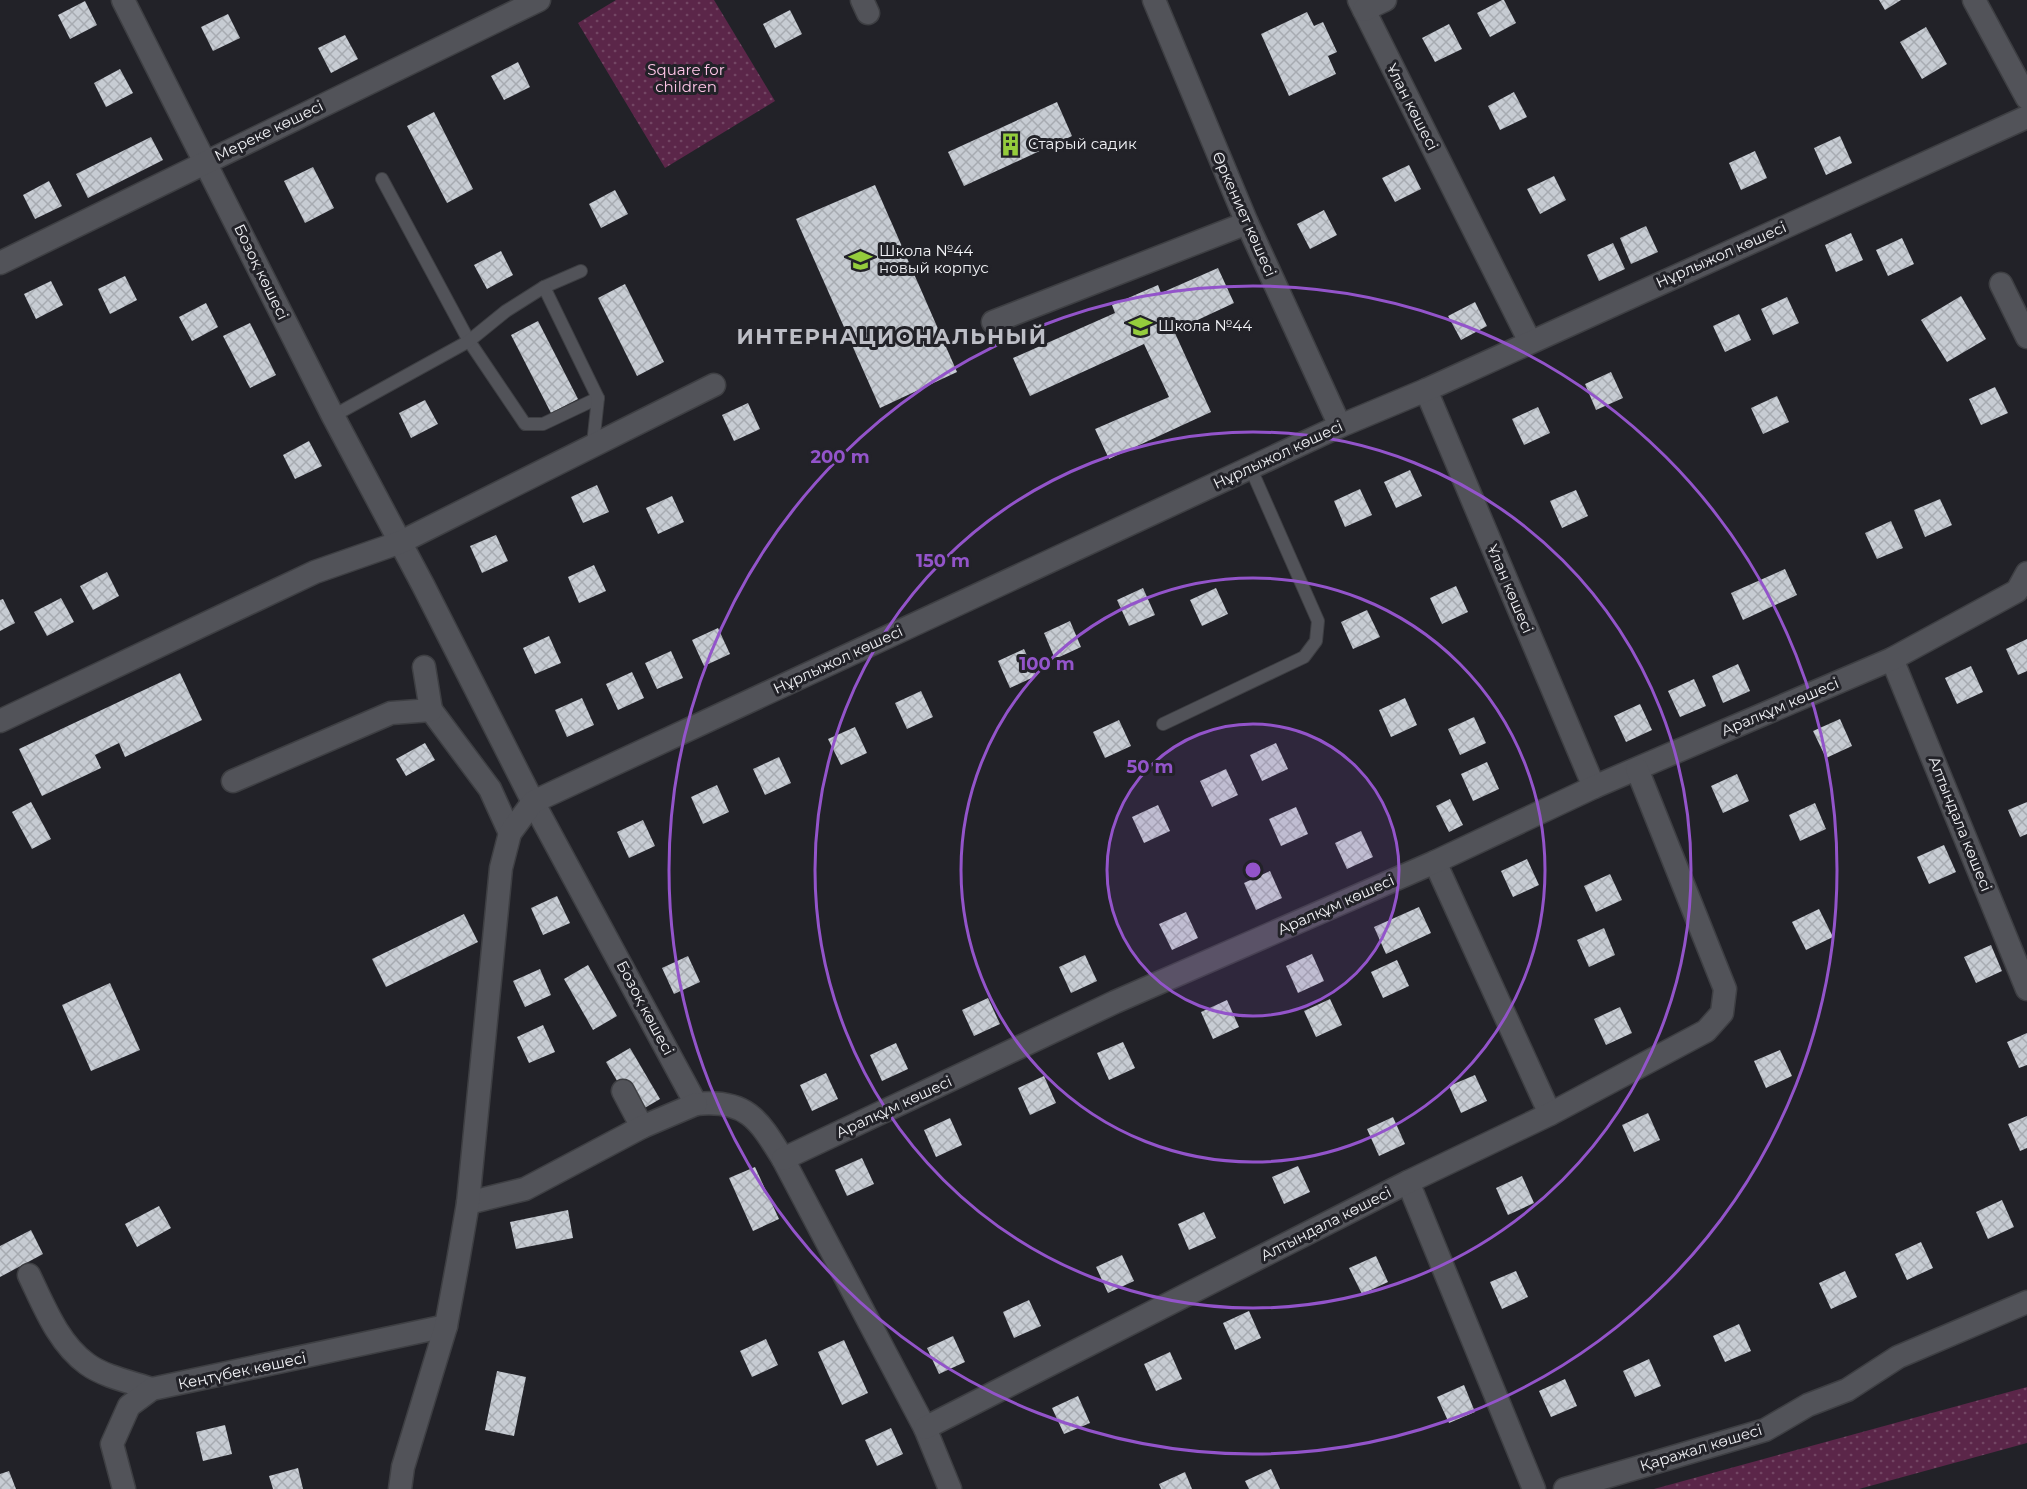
<svg xmlns="http://www.w3.org/2000/svg" width="2027" height="1489" font-family="Montserrat,sans-serif">
  <style>
    .grass { fill: url(#grass-dots) }
    .building { fill: url(#building-cross-hatch) }
    .lines { fill: none; stroke-linecap: round; stroke-linejoin: round }
    .service-casing { stroke: #3e3f43; stroke-width: 14 }
    .minor-casing { stroke: #3e3f43; stroke-width: 25 }
    .service { stroke: #525359; stroke-width: 12 }
    .minor { stroke: #525359; stroke-width: 22 }
    .ring { fill: none; stroke: #9354ca; stroke-width: 3 }
    .labels { text-anchor: middle; stroke-width: 6; stroke-linejoin: round; paint-order: stroke }
    .park-label { font-size: 15px; fill: #fec5e7; stroke: #222228 }
    .street-label { font-size: 15px; fill: #f1f2f6; stroke: #222228 }
    .poi-label { font-size: 15px; fill: #f1f2f6; stroke: #222228; text-anchor: start }
    .district-label { font-size: 21px; font-weight: bold; letter-spacing: 1.5px; fill: #bdbec6; stroke: #222228 }
    .centre { fill: #9354ca; stroke: #222228; stroke-width: 3 }
    .ring-label { font-size: 18px; text-anchor: middle; font-weight: bold; fill: #9354ca; stroke: #222228; stroke-width: 6; stroke-linejoin: round; paint-order: stroke }
  </style>
  <defs>
    <pattern id="grass-dots" width="8" height="8" patternUnits="userSpaceOnUse" patternTransform="scale(1.5)"><rect width="8" height="8" fill="#5b2649"/><path d="M2 2h.1M6 6h.1" fill="none" stroke="#734664" stroke-width="1.8" stroke-linecap="round"/></pattern>
    <pattern id="building-cross-hatch" width="8" height="8" patternUnits="userSpaceOnUse" patternTransform="scale(1.5)"><rect width="8" height="8" fill="#c7ccd3"/><path d="M0 0l8 8M0 8l8-8" fill="none" stroke="#a7abb1"/></pattern>
  </defs>
  <rect width="100%" height="100%" fill="#222228"/>
  <g class="grass">
    <polygon points="616,0 714,0 775,101 665,168 578,23"/>
    <polygon points="2027,1387 2027,1443 1859,1489 1654,1489"/>
  </g>
  <g class="building">
    <polygon points="1502,0 1504,0 1516,23 1490,37 1477,13"/>
    <polygon points="1879,0 1901,0 1885,10"/>
    <polygon points="85,1 97,25 70,39 58,15"/>
    <polygon points="790,10 802,34 775,48 763,24"/>
    <polygon points="1307,12 1314,26 1323,22 1337,52 1328,56 1336,74 1289,96 1261,34"/>
    <polygon points="228,14 240,38 213,51 201,27"/>
    <polygon points="1449,24 1462,49 1435,62 1422,38"/>
    <polygon points="1926,27 1947,64 1922,79 1900,42"/>
    <polygon points="345,35 358,59 331,73 318,48"/>
    <polygon points="518,62 530,87 504,100 491,76"/>
    <polygon points="120,69 133,93 106,107 94,83"/>
    <polygon points="1514,92 1527,117 1500,130 1488,106"/>
    <polygon points="1057,102 1072,136 964,186 948,152"/>
    <polygon points="434,112 473,189 447,203 407,126"/>
    <polygon points="1840,136 1852,163 1826,175 1814,148"/>
    <polygon points="151,137 163,160 88,198 76,174"/>
    <polygon points="1755,151 1767,178 1741,190 1729,163"/>
    <polygon points="1409,165 1421,189 1395,202 1382,178"/>
    <polygon points="313,167 334,208 305,223 284,181"/>
    <polygon points="1554,176 1566,200 1540,214 1527,189"/>
    <polygon points="49,181 62,206 35,219 23,195"/>
    <polygon points="875,185 957,372 880,408 796,219"/>
    <polygon points="615,190 628,214 601,228 589,204"/>
    <polygon points="1324,210 1337,235 1310,249 1297,224"/>
    <polygon points="1646,226 1658,252 1631,264 1620,238"/>
    <polygon points="1851,233 1863,260 1836,272 1825,245"/>
    <polygon points="1902,238 1914,264 1888,276 1876,250"/>
    <polygon points="1613,243 1625,269 1599,281 1587,255"/>
    <polygon points="501,251 513,275 487,289 474,265"/>
    <polygon points="1218,268 1234,303 1174,331 1211,412 1109,459 1095,429 1169,397 1144,344 1030,396 1013,358 1115,313 1112,305 1158,285 1161,293"/>
    <polygon points="125,276 137,300 110,314 98,289"/>
    <polygon points="51,281 63,305 36,319 24,294"/>
    <polygon points="625,284 664,362 637,376 598,298"/>
    <polygon points="1961,296 1986,339 1947,362 1921,320"/>
    <polygon points="1787,297 1799,323 1773,335 1761,309"/>
    <polygon points="1475,302 1487,326 1461,340 1448,316"/>
    <polygon points="206,303 218,327 192,341 179,317"/>
    <polygon points="1739,314 1751,340 1725,352 1713,326"/>
    <polygon points="538,321 578,399 551,413 511,335"/>
    <polygon points="250,323 276,375 250,388 223,336"/>
    <polygon points="1611,372 1623,398 1596,410 1585,384"/>
    <polygon points="1995,387 2008,413 1981,425 1969,399"/>
    <polygon points="1777,396 1789,422 1763,434 1751,408"/>
    <polygon points="425,400 438,424 411,438 399,413"/>
    <polygon points="748,403 760,429 734,441 722,415"/>
    <polygon points="1538,407 1550,433 1524,445 1512,419"/>
    <polygon points="309,441 322,466 295,479 283,455"/>
    <polygon points="1410,470 1422,496 1396,508 1384,482"/>
    <polygon points="597,485 609,512 583,523 571,497"/>
    <polygon points="1360,489 1372,515 1345,527 1334,501"/>
    <polygon points="1576,490 1588,516 1562,528 1550,501"/>
    <polygon points="672,496 684,522 658,534 646,508"/>
    <polygon points="1940,499 1952,525 1925,537 1914,510"/>
    <polygon points="1891,521 1903,548 1877,559 1865,533"/>
    <polygon points="496,535 508,561 482,573 470,546"/>
    <polygon points="594,565 606,591 579,603 568,577"/>
    <polygon points="1785,569 1797,595 1743,620 1731,593"/>
    <polygon points="107,572 119,596 93,610 80,586"/>
    <polygon points="1456,586 1468,612 1442,624 1430,598"/>
    <polygon points="1143,588 1155,615 1129,626 1117,600"/>
    <polygon points="1216,588 1228,614 1202,626 1190,600"/>
    <polygon points="61,598 74,622 47,636 34,612"/>
    <polygon points="3,599 15,623 0,631 0,600"/>
    <polygon points="1367,610 1380,637 1353,649 1341,622"/>
    <polygon points="1070,621 1081,647 1055,659 1044,633"/>
    <polygon points="718,628 730,654 704,666 692,640"/>
    <polygon points="549,636 561,663 535,674 523,648"/>
    <polygon points="2027,639 2027,671 2018,675 2006,649"/>
    <polygon points="1024,649 1036,676 1010,688 998,661"/>
    <polygon points="671,651 683,678 657,689 645,663"/>
    <polygon points="1738,664 1750,691 1723,703 1712,676"/>
    <polygon points="1971,666 1983,692 1957,704 1945,678"/>
    <polygon points="632,672 644,698 618,710 606,684"/>
    <polygon points="180,673 202,720 125,757 119,743 95,755 101,768 42,796 19,749"/>
    <polygon points="1694,679 1706,706 1680,717 1668,691"/>
    <polygon points="921,691 933,717 907,729 895,703"/>
    <polygon points="582,698 594,725 567,737 555,710"/>
    <polygon points="1405,698 1417,725 1391,737 1379,710"/>
    <polygon points="1640,704 1652,730 1626,742 1614,716"/>
    <polygon points="1474,717 1486,743 1460,755 1448,729"/>
    <polygon points="1840,719 1852,746 1826,758 1813,731"/>
    <polygon points="1119,720 1131,746 1105,758 1093,732"/>
    <polygon points="855,727 867,753 841,765 828,739"/>
    <polygon points="425,743 435,760 406,776 396,759"/>
    <polygon points="1276,743 1288,769 1262,781 1250,755"/>
    <polygon points="779,757 791,783 765,795 753,769"/>
    <polygon points="1487,762 1499,789 1473,801 1461,774"/>
    <polygon points="1226,769 1238,795 1212,807 1200,781"/>
    <polygon points="1737,774 1749,801 1723,813 1711,786"/>
    <polygon points="717,785 729,812 703,824 691,797"/>
    <polygon points="1450,799 1463,825 1449,832 1436,806"/>
    <polygon points="31,802 51,839 32,849 12,812"/>
    <polygon points="2027,802 2027,834 2020,837 2008,810"/>
    <polygon points="1815,803 1826,829 1800,841 1789,815"/>
    <polygon points="1158,805 1170,831 1144,843 1132,817"/>
    <polygon points="1296,807 1308,834 1281,846 1269,819"/>
    <polygon points="643,820 655,846 629,858 617,832"/>
    <polygon points="1361,831 1373,857 1347,869 1335,843"/>
    <polygon points="1944,845 1956,872 1929,884 1917,857"/>
    <polygon points="1527,859 1539,885 1513,897 1501,871"/>
    <polygon points="1270,871 1282,898 1256,910 1244,883"/>
    <polygon points="1610,874 1622,900 1596,912 1584,886"/>
    <polygon points="557,896 570,923 543,935 531,908"/>
    <polygon points="1419,907 1431,933 1386,954 1374,927"/>
    <polygon points="1819,909 1833,937 1806,950 1792,922"/>
    <polygon points="1186,912 1198,938 1172,950 1159,924"/>
    <polygon points="464,914 478,942 386,987 372,959"/>
    <polygon points="1604,928 1615,955 1589,967 1577,940"/>
    <polygon points="1991,945 2002,971 1976,983 1964,957"/>
    <polygon points="1312,954 1324,981 1298,993 1286,966"/>
    <polygon points="1085,955 1097,981 1071,993 1059,967"/>
    <polygon points="688,956 700,982 674,994 662,968"/>
    <polygon points="1397,960 1409,986 1383,998 1371,972"/>
    <polygon points="588,965 617,1016 593,1030 564,979"/>
    <polygon points="540,969 551,995 525,1007 513,981"/>
    <polygon points="110,983 140,1050 91,1071 62,1005"/>
    <polygon points="988,998 1000,1024 974,1036 962,1010"/>
    <polygon points="1330,999 1342,1025 1316,1037 1304,1011"/>
    <polygon points="1227,1000 1239,1027 1213,1039 1201,1012"/>
    <polygon points="1620,1007 1632,1033 1606,1045 1594,1019"/>
    <polygon points="543,1025 555,1052 529,1063 517,1037"/>
    <polygon points="2027,1033 2027,1065 2019,1068 2007,1042"/>
    <polygon points="1123,1042 1135,1068 1109,1080 1097,1053"/>
    <polygon points="896,1043 908,1069 882,1081 870,1055"/>
    <polygon points="630,1048 660,1099 636,1113 606,1062"/>
    <polygon points="1780,1050 1792,1076 1766,1088 1754,1061"/>
    <polygon points="826,1073 838,1099 812,1111 800,1085"/>
    <polygon points="1475,1075 1487,1101 1461,1113 1449,1086"/>
    <polygon points="1044,1076 1056,1103 1030,1115 1018,1088"/>
    <polygon points="1648,1113 1660,1140 1634,1152 1622,1125"/>
    <polygon points="2027,1116 2027,1148 2020,1151 2008,1124"/>
    <polygon points="1393,1117 1405,1144 1379,1156 1367,1129"/>
    <polygon points="950,1118 962,1145 936,1157 924,1130"/>
    <polygon points="862,1158 874,1184 847,1196 835,1170"/>
    <polygon points="1298,1166 1310,1192 1284,1204 1272,1177"/>
    <polygon points="755,1167 779,1219 753,1231 729,1178"/>
    <polygon points="1522,1176 1534,1203 1508,1215 1496,1188"/>
    <polygon points="2002,1200 2014,1227 1988,1239 1976,1212"/>
    <polygon points="159,1206 171,1228 137,1247 125,1224"/>
    <polygon points="568,1210 573,1238 516,1249 510,1222"/>
    <polygon points="1204,1212 1216,1238 1189,1250 1178,1224"/>
    <polygon points="31,1230 43,1254 0,1277 0,1246"/>
    <polygon points="1921,1242 1933,1268 1907,1280 1895,1254"/>
    <polygon points="1122,1255 1134,1281 1108,1293 1096,1267"/>
    <polygon points="1376,1256 1388,1282 1362,1294 1349,1268"/>
    <polygon points="1516,1271 1528,1297 1502,1309 1490,1282"/>
    <polygon points="1845,1271 1857,1297 1831,1309 1819,1283"/>
    <polygon points="1029,1300 1041,1326 1014,1338 1003,1312"/>
    <polygon points="1249,1311 1261,1338 1235,1350 1223,1323"/>
    <polygon points="1739,1324 1751,1351 1725,1362 1713,1336"/>
    <polygon points="953,1336 965,1362 939,1374 927,1348"/>
    <polygon points="766,1339 778,1365 752,1377 740,1351"/>
    <polygon points="844,1340 868,1393 842,1405 818,1352"/>
    <polygon points="1170,1352 1182,1379 1156,1391 1144,1364"/>
    <polygon points="1649,1359 1661,1386 1635,1397 1623,1371"/>
    <polygon points="497,1371 526,1377 514,1436 485,1430"/>
    <polygon points="1565,1379 1577,1406 1551,1417 1539,1391"/>
    <polygon points="1464,1385 1475,1412 1449,1423 1437,1397"/>
    <polygon points="1078,1396 1090,1423 1064,1434 1052,1408"/>
    <polygon points="225,1425 232,1454 203,1461 196,1432"/>
    <polygon points="891,1428 903,1454 877,1466 865,1440"/>
    <polygon points="298,1468 303,1489 273,1489 269,1476"/>
    <polygon points="1271,1469 1280,1489 1249,1489 1245,1481"/>
    <polygon points="9,1471 16,1489 0,1489 0,1474"/>
    <polygon points="1185,1472 1192,1489 1161,1489 1159,1484"/>
  </g>
  <g class="lines">
    <defs>
      <g id="service">
        <polyline points="382,179 469,341 525,424 543,424 598,398"/>
        <polyline points="544,287 581,271"/>
        <polyline points="333,416 469,341 506,311 544,287 598,398 593,444"/>
        <polyline points="1163,724 1304,657 1316,641 1318,621 1251,469"/>
      </g>
      <g id="minor">
        <path d="M123 0 333 416 423 585 533 802 696 1104C747 1099 759 1120 783 1159L925 1428 950 1489"/>
        <polyline points="862,0 868,13"/>
        <polyline points="1154,0 1247,223 1340,426"/>
        <polyline points="1359,0 1530,342"/>
        <polyline points="1974,0 2027,98"/>
        <polyline points="1364,10 1385,0"/>
        <polyline points="0,263 539,0"/>
        <polyline points="2001,284 2027,337"/>
        <polyline points="993,322 1247,223"/>
        <polyline points="1426,390 1594,787"/>
        <polyline points="1892,659 2027,989"/>
        <polyline points="431,710 490,789 510,833"/>
        <polyline points="0,721 315,572 401,542 714,385"/>
        <polyline points="233,781 391,713 431,710 424,667"/>
        <polyline points="1435,862 1550,1114"/>
        <polyline points="623,1091 642,1127"/>
        <polyline points="783,1159 1115,1002 1435,862 1594,787 1892,659 2017,591 2027,573"/>
        <polyline points="1408,1182 1534,1489"/>
        <polyline points="468,1203 525,1189 642,1127 696,1104"/>
        <path d="M29 1275C44 1306 58 1343 87 1364 105 1377 131 1382 152 1389"/>
        <polyline points="925,1428 1408,1182 1550,1114 1706,1031 1722,1013 1725,989 1637,769"/>
        <polyline points="124,1489 112,1444 129,1406 152,1389 446,1326"/>
        <polyline points="400,1489 403,1467 446,1326 458,1261 468,1203 501,868 510,833 533,802 1340,426 1426,390 2027,117"/>
        <polyline points="1565,1489 1765,1430 1808,1405 1847,1390 1898,1357 2027,1302"/>
      </g>
    </defs>
    <use href="#service" class="service-casing"/>
    <use href="#minor" class="minor-casing"/>
    <use href="#service" class="service"/>
    <use href="#minor" class="minor"/>
  </g>
  <circle cx="1253" cy="870" r="146" fill="#9354ca" fill-opacity=".12"/>
  <g class="ring">
    <circle cx="1253" cy="870" r="146"/>
    <circle cx="1253" cy="870" r="292"/>
    <circle cx="1253" cy="870" r="438"/>
    <circle cx="1253" cy="870" r="584"/>
  </g>
  <defs>
    <symbol id="building-bare" viewBox="-9 -9 18 18"><path d="M-4-6H4V6H1V3H-1V6H-4ZM-2.5-4.3h1.7v1.8h-1.7ZM.8-4.3h1.7v1.8H.8ZM-2.5-1h1.7V.8h-1.7ZM.8-1h1.7V.8H.8Z" fill="#94cc3c" stroke="#222228" stroke-width="2.5" paint-order="stroke"/></symbol>
    <symbol id="school-bare" viewBox="-9 -9 18 18"><path d="M0-5L7-2L0 1L-7-2ZM-4 1L0 2.5L4 1V4Q0 6-4 4Z" fill="#94cc3c" stroke="#222228" stroke-width="2.5" paint-order="stroke"/></symbol>
  </defs>
  <g fill-rule="evenodd">
    <use href="#building-bare" x="994" y="128" width="33" height="33"/>
    <use href="#school-bare" x="844" y="244" width="33" height="33"/>
    <use href="#school-bare" x="1124" y="310" width="33" height="33"/>
  </g>
  <g class="labels">
    <g class="park-label">
      <text x="686" y="75">Square for<tspan x="686" dy="17">children</tspan></text>
    </g>
    <g class="street-label">
      <text transform="translate(1412 107) rotate(63)" y="5">Ұлан көшесі</text>
      <text transform="translate(269 131) rotate(-26)" y="5">Мереке көшесі</text>
      <text transform="translate(1244 214) rotate(66)" y="5">Өркениет көшесі</text>
      <text transform="translate(1721 255) rotate(-24)" y="5">Нұрлыжол көшесі</text>
      <text transform="translate(261 272) rotate(64)" y="5">Бозоқ көшесі</text>
      <text transform="translate(1278 455) rotate(-25)" y="5">Нұрлыжол көшесі</text>
      <text transform="translate(1510 589) rotate(67)" y="5">Ұлан көшесі</text>
      <text transform="translate(838 660) rotate(-25)" y="5">Нұрлыжол көшесі</text>
      <text transform="translate(1780 707) rotate(-23)" y="5">Аралқұм көшесі</text>
      <text transform="translate(1960 824) rotate(68)" y="5">Алтындала көшесі</text>
      <text transform="translate(1336 905) rotate(-24)" y="5">Аралқұм көшесі</text>
      <text transform="translate(645 1008) rotate(62)" y="5">Бозоқ көшесі</text>
      <text transform="translate(894 1107) rotate(-25)" y="5">Аралқұм көшесі</text>
      <text transform="translate(1326 1224) rotate(-27)" y="5">Алтындала көшесі</text>
      <text transform="translate(242 1371) rotate(-12)" y="5">Кеңтүбек көшесі</text>
      <text transform="translate(1701 1448) rotate(-17)" y="5">Қаражал көшесі</text>
    </g>
    <g class="poi-label">
      <text x="1028" y="149">Старый садик</text>
      <text x="879" y="256">Школа №44<tspan x="879" dy="17">новый корпус</tspan></text>
      <text x="1158" y="331">Школа №44</text>
    </g>
    <g class="district-label">
      <text x="892" y="344">ИНТЕРНАЦИОНАЛЬНЫЙ</text>
    </g>
  </g>
  <circle cx="1253" cy="870" r="9" class="centre"/>
  <g class="ring-label">
    <text x="840" y="463">200 m</text>
    <text x="943" y="567">150 m</text>
    <text x="1047" y="670">100 m</text>
    <text x="1150" y="773">50 m</text>
  </g>
</svg>
